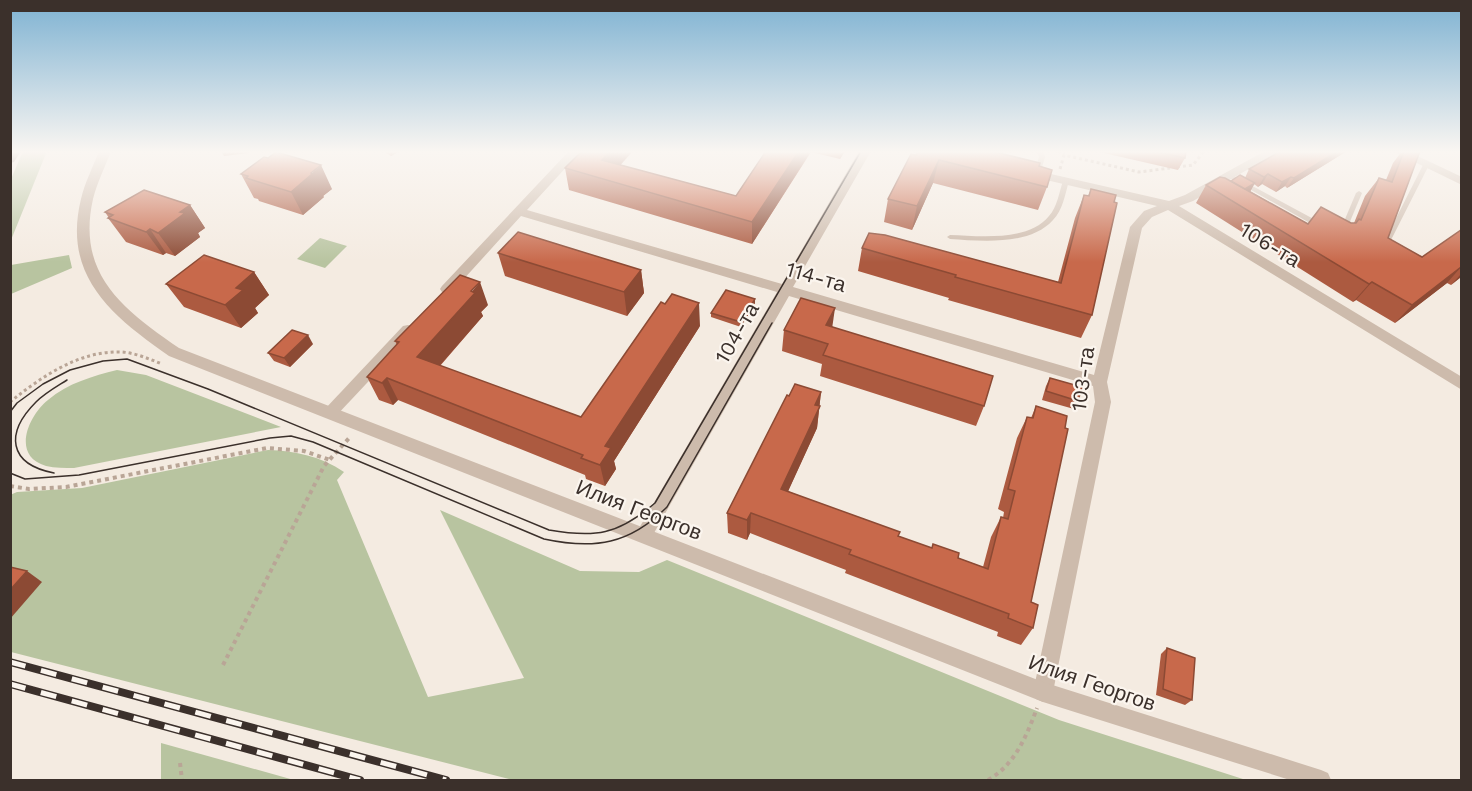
<svg xmlns="http://www.w3.org/2000/svg" width="1472" height="791" font-family="'Work Sans',sans-serif">
  <style>
    .green { fill: #b8c4a0 }
    .lines { fill: none; stroke-linecap: round; stroke-linejoin: round }
    .path-far1 { stroke: #b9a596; stroke-width: 3; stroke-dasharray: 3 3; stroke-linecap: butt }
    .path { stroke: #b9a596; stroke-width: 4; stroke-dasharray: 4 4; stroke-linecap: butt }
    .service { fill: #cdbbac; fill-rule: evenodd }
    .minor { fill: #cdbbac; fill-rule: evenodd }
    .tertiary { fill: #cdbbac; fill-rule: evenodd }
    .primary { fill: #7d675c; fill-rule: evenodd }
    .tram { stroke: #3b302b; stroke-width: 1.5 }
    .rail-casing { stroke: #3b302b; stroke-width: 8 }
    .rail { stroke: #fbf5ee; stroke-width: 5; stroke-dasharray: 16; stroke-linecap: butt }
    .wall { fill: #ac5a40 }
    .shaded-wall { fill: #8c4a34 }
    .building { fill: #c8694b; stroke: #8c4a34; stroke-width: 1.5 }
    .labels { text-anchor: middle; stroke-width: 4.5; stroke-linejoin: round; paint-order: stroke }
    .street-label { font-size: 21px; fill: #3b302b; stroke: #fbf5ee }
  </style>
  <rect width="100%" height="100%" fill="#f4ebe1"/>
  <g class="green">
    <polygon points="23,151 47,151 11,240 11,179"/>
    <polygon points="320,238 347,246 325,268 297,259"/>
    <polygon points="69,255 72,268 11,294 11,265"/>
    <path d="M117 370 146 375 281 427 74 468C65 468 55 468 46 466 11 456 28 416 48 400 68 383 93 376 117 370Z"/>
    <path d="M268 450C295 451 321 456 344 472L337 480 428 697 524 678 440 510 580 571 639 572 667 560 1059 720 1246 780H513L11 652 10 495 17 492 82 488Z"/>
    <polygon points="161,743 294,780 161,780"/>
  </g>
  <g class="lines">
    <g class="path-far1">
      <polyline points="1058,151 1064,155"/>
      <polyline points="1177,167 1193,165 1204,151"/>
      <polyline points="1060,169 1064,155 1139,172 1170,168"/>
      <path d="M10 402C41 377 80 350 122 352 136 353 149 359 162 364"/>
    </g>
    <g class="path">
      <polyline points="10,486 29,489 66,487 267,448 304,451 330,460"/>
      <polyline points="223,665 324,466 350,437"/>
      <polyline points="180,763 182,780"/>
      <path d="M988 780C1015 765 1027 735 1037 708"/>
    </g>
    <g class="service">
      <polygon points="1034,151 1043,152 1045,157 1040,174 1037,176 1034,174 1039,157 1038,154"/>
      <polygon points="1426,163 1429,165 1391,240 1390,242 1386,242 1385,240 1423,165"/>
      <polygon points="1230,174 1321,223 1322,225 1321,227 1317,227 1228,177 1228,175"/>
      <path d="M1066 179 1069 181C1065 194 1063 210 1053 220 1030 246 981 241 950 239L947 237 950 235C979 236 1028 242 1049 216 1057 207 1059 193 1063 181Z"/>
      <polygon points="1359,191 1362,193 1346,231 1345,233 1341,233 1340,231 1356,193"/>
    </g>
    <g class="minor">
      <polygon points="569,151 581,151 527,210 782,284 859,151 871,151 793,287 1094,375 1130,227 1144,211 1157,206 1025,175 1025,171 1029,169 1169,201 1185,195 1265,151 1280,151 1193,201 1179,206 1462,377 1462,390 1168,210 1152,217 1142,228 1107,382 1111,402 1053,692 1050,699 1043,702 1036,699 1033,692 1095,402 1093,386 789,296 650,540 644,543 638,540 635,535 638,530 777,292 521,216 452,292 442,292 440,289 442,286"/>
      <polygon points="1392,151 1407,151 1462,177 1462,185"/>
      <polygon points="408,325 413,326 415,330 413,334 335,417 325,417 322,413 325,409 403,326"/>
    </g>
    <path class="tertiary" d="M99 151H111C105 167 97 183 93 199 76 275 124 310 179 348L1043 682 1321 770 1328 773 1331 780H1290L1043 702 169 356C112 316 62 276 81 199 85 182 93 167 99 151Z"/>
    <polygon class="primary" points="10,151 21,151 14,162 10,163"/>
    <g class="tram">
      <path d="M10 412 17 403 43 384 70 370 103 361 127 359 208 389 549 530C595 538 618 535 655 503L861 151"/>
      <path d="M10 473 25 479 79 475 270 438 291 436 313 442 544 539C595 550 630 544 667 507L772 323"/>
      <path d="M54 473C8 464 5 433 36 402 45 393 56 387 67 380"/>
    </g>
    <defs>
      <g id="rail">
        <polyline points="10,662 446,780"/>
        <polyline points="10,684 360,780"/>
      </g>
    </defs>
    <use href="#rail" class="rail-casing"/>
    <use href="#rail" class="rail"/>
  </g>
  <g class="wall">
    <polygon points="383,151 400,151 391,156"/>
    <polygon points="766,151 845,151 840,159 811,152 752,244 569,190 565,168 621,165 736,196"/>
    <polygon points="1095,151 1186,151 1185,158 1178,170"/>
    <polygon points="1281,151 1347,151 1287,188 1285,186 1276,192 1262,184 1258,187 1254,184 1250,191 1308,224 1354,223 1365,196 1379,178 1386,180 1393,163 1402,151 1420,151 1388,238 1422,257 1461,230 1461,277 1451,285 1447,283 1395,323 1356,300 1353,302 1196,203 1206,185 1245,178 1249,169"/>
    <polygon points="916,155 1039,166 1047,187 1038,210 933,183 912,230 884,222 888,199"/>
    <polygon points="241,174 332,189 323,196 324,197 303,215 259,201 258,199 254,198"/>
    <polygon points="1091,189 1092,315 1081,338 948,300 949,298 858,271 862,248 1058,282 1075,218 1084,195 1088,196"/>
    <polygon points="190,205 205,228 198,233 200,237 175,256 166,253 163,255 126,242 108,218 109,218 105,212"/>
    <polygon points="498,253 641,270 644,293 627,316 505,276"/>
    <polygon points="254,272 269,295 255,308 258,313 241,328 184,307 166,284"/>
    <polygon points="755,303 741,327 711,317 711,313"/>
    <polygon points="488,305 481,312 483,316 440,366 581,417 700,326 614,461 616,469 605,486 586,479 585,475 398,400 393,405 379,400 367,377 397,345 395,341"/>
    <polygon points="832,327 984,406 976,426 820,376 822,364 782,351 784,330"/>
    <polygon points="313,344 290,367 274,361 268,353"/>
    <polygon points="1050,378 1078,401 1074,409 1042,400 1046,386"/>
    <polygon points="821,392 817,428 788,491 898,536 983,567 991,537 1001,517 1003,518 1004,512 998,509 1017,438 1027,417 1031,418 1036,406 1031,602 1033,628 1021,645 997,636 998,632 845,573 846,570 750,533 747,540 728,533 727,513 789,396"/>
    <polygon points="1167,648 1192,700 1185,705 1156,695 1161,654"/>
  </g>
  <g class="shaded-wall">
    <polygon points="221,151 250,151 249,153 224,156"/>
    <polygon points="390,151 400,151 391,156"/>
    <polygon points="610,151 633,151 607,180 602,160"/>
    <polygon points="799,151 811,151 752,244 752,222"/>
    <polygon points="841,151 845,151 840,159"/>
    <polygon points="1338,151 1347,151 1287,188 1294,178"/>
    <polygon points="939,160 933,183 912,230 917,206"/>
    <polygon points="321,165 332,189 323,196 324,197 303,215 291,192"/>
    <polygon points="1268,174 1262,184 1258,187 1264,177"/>
    <polygon points="1291,177 1285,186 1276,192 1282,182"/>
    <polygon points="1255,183 1250,192 1243,190"/>
    <polygon points="190,205 205,228 198,233 200,237 175,256 158,233 180,212"/>
    <polygon points="150,229 166,253 163,255 146,232"/>
    <polygon points="1461,267 1447,283 1395,323 1412,305"/>
    <polygon points="641,270 644,293 627,316 624,292"/>
    <polygon points="254,272 269,295 255,308 258,313 241,328 225,305 236,288"/>
    <polygon points="1461,274 1461,277 1451,285"/>
    <polygon points="480,282 488,305 481,312 483,316 427,380 417,357"/>
    <polygon points="1372,282 1356,300 1353,302 1369,284"/>
    <polygon points="755,299 755,303 741,327 741,322"/>
    <polygon points="699,303 700,326 614,461 616,469 605,486 600,465 605,446"/>
    <polygon points="835,308 832,329 826,325"/>
    <polygon points="308,335 313,344 290,367 284,358"/>
    <polygon points="387,378 398,400 393,405 382,383"/>
    <polygon points="821,392 817,428 780,509 781,489"/>
    <polygon points="751,513 750,533 747,540 747,520"/>
    <polygon points="27,571 42,582 10,619 10,590"/>
  </g>
  <g class="building">
    <polygon points="582,151 610,151 602,160 736,196 766,151 799,151 752,222 565,168"/>
    <polygon points="918,151 991,151 1040,163 1039,166 1052,170 1047,187 939,160 917,206 888,199 911,154 916,155"/>
    <polygon points="1154,151 1186,151 1185,158"/>
    <polygon points="1281,151 1338,151 1294,178 1291,177 1282,182 1268,174 1264,177 1249,169"/>
    <polygon points="1404,151 1420,151 1388,238 1422,257 1461,230 1461,267 1412,305 1372,282 1369,284 1206,185 1220,177 1225,178 1308,224 1321,207 1351,223 1356,223 1359,219 1361,220 1379,178 1392,182"/>
    <polygon points="276,152 321,165 311,173 312,174 291,192 246,178 248,176 241,174 264,157 268,158"/>
    <polygon points="1240,175 1255,183 1245,189 1231,181"/>
    <polygon points="1091,189 1116,195 1114,202 1117,203 1092,315 955,277 956,275 862,248 869,233 885,235 1061,283 1084,195 1089,196"/>
    <polygon points="144,190 190,205 180,212 185,213 158,233 150,229 146,232 108,218 113,215 105,212"/>
    <polygon points="518,232 641,270 624,292 498,253"/>
    <polygon points="204,255 254,272 236,288 243,290 225,305 166,284"/>
    <polygon points="460,275 480,282 471,291 475,293 417,357 581,417 661,302 665,304 672,294 699,303 605,446 611,448 600,465 581,458 583,455 387,378 382,383 367,377 399,342 395,341"/>
    <polygon points="726,290 755,299 741,322 711,313"/>
    <polygon points="801,298 835,308 826,325 993,376 984,406 823,355 828,344 784,330"/>
    <polygon points="292,330 308,335 284,358 268,353"/>
    <polygon points="1050,378 1082,387 1078,401 1046,391"/>
    <polygon points="795,384 821,392 815,405 820,406 781,489 900,532 898,536 932,548 933,544 959,553 958,558 988,569 1001,517 1008,519 1015,491 1008,489 1027,417 1033,418 1036,406 1067,416 1065,428 1068,429 1031,602 1038,605 1033,628 1008,618 1009,614 849,554 851,550 751,513 747,520 727,513 787,395 789,396"/>
    <polygon points="10,567 27,571 10,590"/>
    <polygon points="1167,648 1195,658 1192,700 1163,689"/>
  </g>
  <linearGradient id="sky" x2="0" y2="1"><stop stop-color="#7eb2d2"/><stop offset="0.58" stop-color="#faf6f2"/><stop offset="1" stop-color="#faf6f2" stop-opacity="0"/></linearGradient>
  <rect width="1472" height="262" fill="url(#sky)"/>
  <g class="labels">
    <g class="street-label">
      <text transform="translate(1270 245) rotate(31)" y="7">106-та</text>
      <text transform="translate(816 277) rotate(16)" y="7">114-та</text>
      <text transform="translate(737 333) rotate(-60)" y="7">104-та</text>
      <text transform="translate(1083 379) rotate(-82)" y="7">103-та</text>
      <text transform="translate(639 510) rotate(21)" y="7">Илия Георгов</text>
      <text transform="translate(1092 683) rotate(19)" y="7">Илия Георгов</text>
    </g>
  </g>
  <rect width="1472" height="791" fill="none" stroke="#3b302b" stroke-width="24"/>
</svg>
